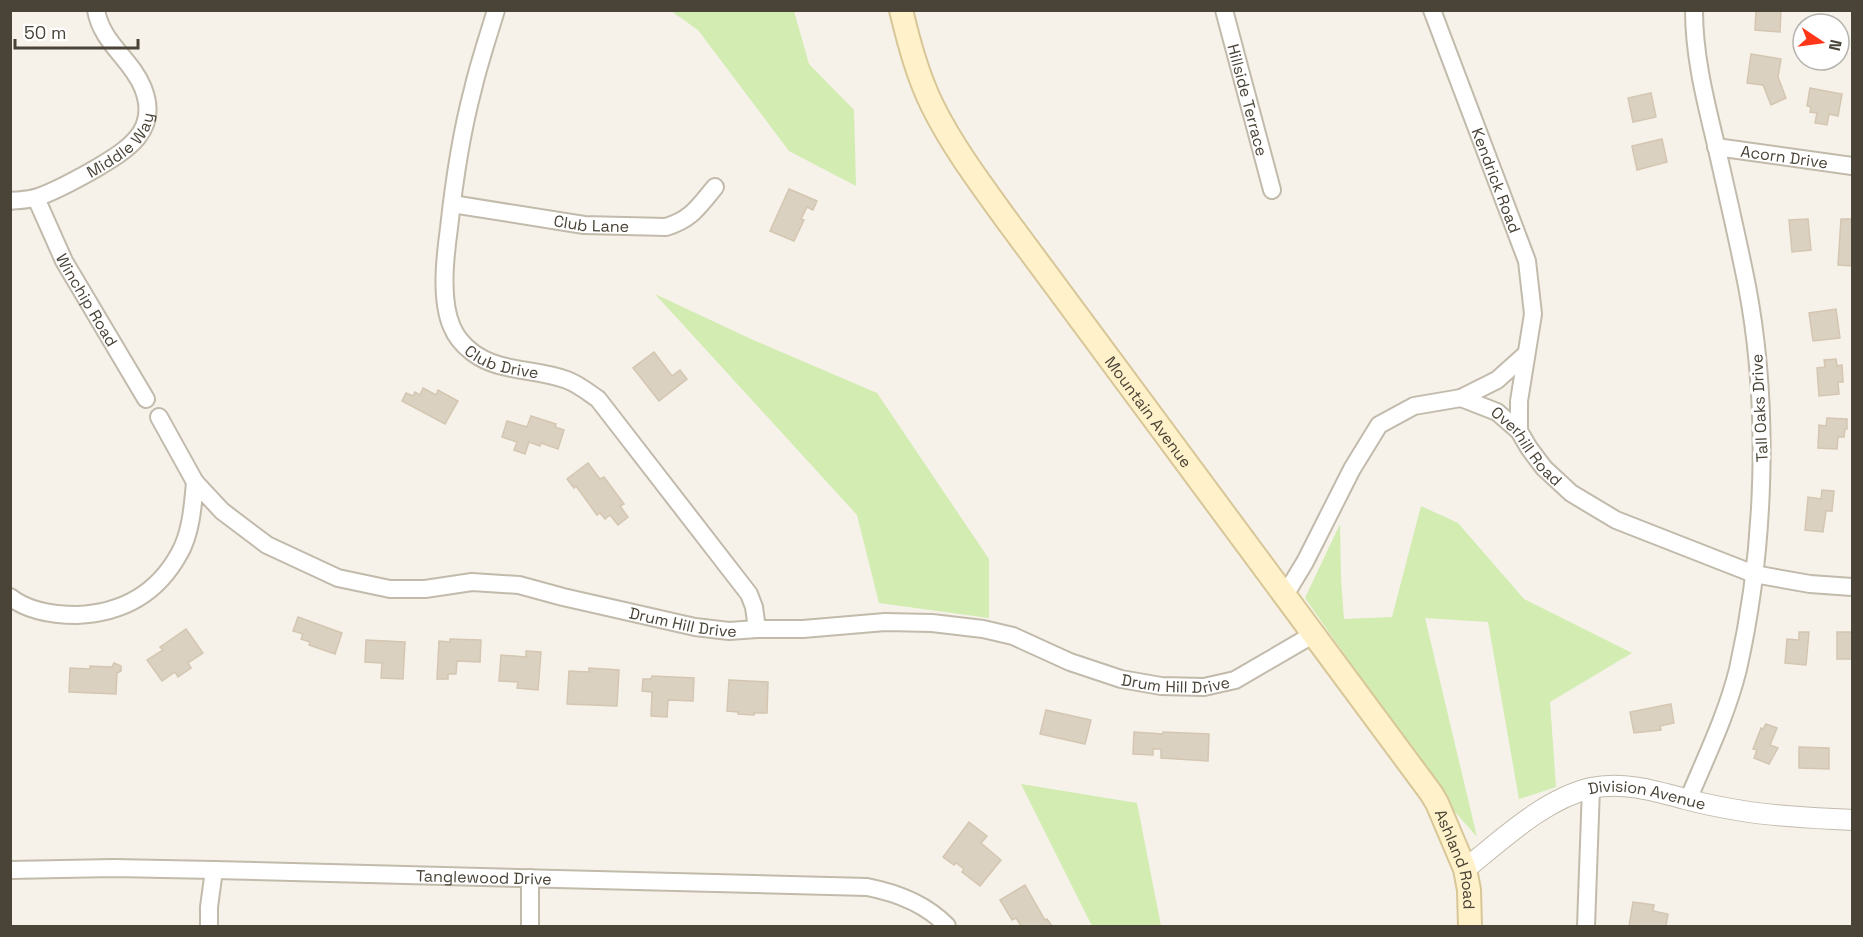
<svg xmlns="http://www.w3.org/2000/svg" width="1863" height="937" font-family="'Space Grotesk',sans-serif">
  <style>
    .green { fill: #d2ecb1 }
    .building { fill: #dbd1c1; stroke: #d4c6b1; stroke-width: 1.5 }
    .lines { fill: none; stroke-linecap: round; stroke-linejoin: round }
    .minor-casing { stroke: #c2baab; stroke-width: 20 }
    .tertiary-casing { stroke: #c2baab; stroke-width: 22 }
    .secondary-casing { stroke: #d8c697; stroke-width: 26 }
    .minor { stroke: #fff; stroke-width: 16 }
    .tertiary { stroke: #fff; stroke-width: 20 }
    .secondary { stroke: #fff2cb; stroke-width: 22 }
    .labels { text-anchor: middle; stroke-width: 6; stroke-linejoin: round; paint-order: stroke }
    .street-label { font-size: 16px; fill: #4a4337; stroke: #fff }
  </style>
  <rect width="100%" height="100%" fill="#f6f2ea"/>
  <g class="green">
    <polygon points="671,11 794,11 809,64 854,110 856,186 789,151 698,30"/>
    <polygon points="655,294 751,339 877,393 989,559 989,618 879,603 857,515"/>
    <polygon points="1421,506 1458,523 1524,599 1632,653 1550,702 1556,787 1519,799 1488,622 1425,618 1477,837 1455,812 1305,598 1340,524 1341,579 1344,619 1392,617"/>
    <polygon points="1021,784 1137,803 1161,926 1092,926"/>
  </g>
  <g class="building">
    <polygon points="1756,10 1781,10 1780,32 1755,30"/>
    <polygon points="1751,54 1781,59 1778,77 1786,98 1771,105 1763,85 1747,83"/>
    <polygon points="1810,88 1842,94 1838,116 1829,114 1827,125 1815,123 1817,113 1810,112 1811,107 1807,106"/>
    <polygon points="1651,93 1656,117 1633,122 1628,98"/>
    <polygon points="1662,139 1667,162 1637,170 1632,146"/>
    <polygon points="789,189 817,201 813,210 807,207 801,219 804,220 794,241 770,231"/>
    <polygon points="1808,219 1811,250 1792,252 1789,220"/>
    <polygon points="1841,219 1852,219 1852,266 1838,265"/>
    <polygon points="1836,309 1840,338 1813,341 1809,313"/>
    <polygon points="654,352 672,376 680,370 687,379 659,401 633,368"/>
    <polygon points="1836,359 1837,366 1842,365 1843,382 1838,382 1839,394 1819,396 1817,368 1825,367 1824,360"/>
    <polygon points="423,388 436,395 438,390 458,401 445,424 402,401 406,393 413,396 415,392 420,395"/>
    <polygon points="531,416 556,424 555,427 564,430 558,449 541,443 540,446 529,442 525,454 514,450 517,442 502,437 507,421 527,427"/>
    <polygon points="1827,418 1847,419 1847,429 1845,429 1844,437 1838,437 1837,449 1818,448 1819,425 1826,426"/>
    <polygon points="588,463 600,479 604,477 624,504 620,506 628,517 618,525 610,515 605,519 600,513 597,515 576,486 574,488 567,479"/>
    <polygon points="1822,490 1834,491 1832,511 1826,511 1823,532 1805,530 1808,497 1821,499"/>
    <polygon points="298,617 342,633 335,654 309,645 310,642 301,639 303,634 293,631"/>
    <polygon points="186,629 203,653 188,663 191,668 178,677 175,672 162,681 147,660 163,650 160,647"/>
    <polygon points="1799,632 1809,632 1806,665 1785,663 1787,639 1799,640"/>
    <rect x="1837" y="632" width="15" height="27"/>
    <polygon points="450,639 481,640 480,662 457,661 456,674 448,674 448,679 437,679 439,641 450,642"/>
    <polygon points="366,640 405,642 403,679 381,678 382,663 365,662"/>
    <polygon points="526,651 541,652 538,690 517,688 518,682 499,681 501,655 526,657"/>
    <polygon points="114,663 121,666 121,671 117,673 116,694 69,692 70,668 90,669 90,666 112,667"/>
    <polygon points="589,668 619,670 617,706 567,704 569,671 589,672"/>
    <polygon points="652,676 694,678 693,701 668,700 667,717 651,716 652,692 642,691 643,679 651,679"/>
    <polygon points="729,680 768,682 767,713 754,713 754,715 738,714 738,712 727,711"/>
    <polygon points="1671,704 1674,723 1660,726 1661,730 1634,733 1630,712"/>
    <polygon points="1046,710 1091,720 1085,744 1040,734"/>
    <polygon points="1766,724 1777,728 1770,745 1778,748 1769,764 1754,758 1757,750 1753,749 1761,728 1763,729"/>
    <polygon points="1134,732 1163,734 1163,732 1209,734 1208,761 1161,758 1161,749 1153,749 1153,755 1133,754"/>
    <polygon points="1799,747 1829,748 1829,769 1799,768"/>
    <polygon points="969,822 987,836 981,843 1001,860 980,886 962,872 964,869 956,863 954,865 943,857"/>
    <polygon points="1025,885 1045,920 1047,919 1052,926 1021,926 1016,918 1012,920 1000,900"/>
    <polygon points="1633,902 1654,905 1653,911 1668,914 1666,926 1629,926"/>
  </g>
  <g class="lines">
    <defs>
      <g id="minor">
        <path id="s1" d="M496 10C488 37 479 63 473 89 461 134 454 182 449 228 445 257 440 300 452 327 456 337 463 345 472 352 499 373 536 368 567 380 578 384 588 392 598 399L749 594 754 607 757 629"/>
        <path id="s2" d="M1224 10 1272 190"/>
        <path id="s3" d="M1432 10 1527 261 1533 314 1519 401V431"/>
        <path id="s4" d="M1716 147 1852 166"/>
        <path id="s5" d="M36 198 64 261 146 399"/>
        <path id="s6" d="M10 201C19 200 29 200 38 197 58 190 77 179 95 169 127 150 160 131 143 88 131 58 102 44 96 10"/>
        <path id="s7" d="M452 204 584 225 666 227C692 219 698 207 715 187"/>
        <polyline points="1461,398 1497,380 1525,355"/>
        <polyline points="159,417 195,482"/>
        <path id="s8" d="M1285 595 1305 562 1352 469 1379 425 1414 406 1461 398 1497 412 1519 431 1529 448 1544 468 1571 493 1616 520 1754 574 1810 584 1852 587"/>
        <path id="s9" d="M10 597C28 611 55 615 77 615 122 613 157 594 179 554 191 534 193 505 195 482L222 511 267 545 338 578 390 589H425L472 582 519 585 563 597 695 627 729 631 757 629H803L885 622 932 623 983 629 1013 636 1070 662 1121 679 1161 686 1204 687 1235 680 1314 634"/>
        <path d="M1688 800C1706 757 1727 714 1738 669 1765 549 1770 407 1747 286 1738 240 1727 194 1717 149 1706 103 1694 58 1694 10"/>
        <path id="s10" d="M10 870 114 868 214 870 867 887C898 893 926 904 947 926"/>
        <polyline points="209,926 209,907 214,870"/>
        <polyline points="530,926 530,878"/>
        <polyline points="1586,926 1591,788"/>
      </g>
      <g id="tertiary">
        <path id="s11" d="M1465 869C1502 840 1544 799 1591 788 1622 781 1656 791 1685 799 1704 804 1724 808 1743 811 1779 817 1816 818 1852 820"/>
      </g>
      <g id="secondary">
        <path id="s12" d="M901 10C909 43 918 77 933 107 953 147 980 183 1006 219L1431 793 1437 803 1465 869 1469 890 1470 926"/>
      </g>
    </defs>
    <use href="#minor" class="minor-casing"/>
    <use href="#tertiary" class="tertiary-casing"/>
    <use href="#secondary" class="secondary-casing"/>
    <use href="#minor" class="minor"/>
    <use href="#tertiary" class="tertiary"/>
    <use href="#secondary" class="secondary"/>
  </g>
  <g class="labels">
    <g class="street-label">
      <text dy="6" stroke="none"><textPath href="#s2" startOffset="93">Hillside Terrace</textPath></text>
      <text dy="6" stroke="none"><textPath href="#s6" startOffset="128">Middle Way</textPath></text>
      <text dy="6" stroke="none"><textPath href="#s4" startOffset="69">Acorn Drive</textPath></text>
      <text dy="6" stroke="none"><textPath href="#s3" startOffset="182">Kendrick Road</textPath></text>
      <text dy="6" stroke="none"><textPath href="#s7" startOffset="141">Club Lane</textPath></text>
      <text dy="6" stroke="none"><textPath href="#s5" startOffset="114">Winchip Road</textPath></text>
      <text dy="6" stroke="none"><textPath href="#s1" startOffset="388">Club Drive</textPath></text>
      <text transform="translate(1759 408) rotate(-93)" y="6">Tall Oaks Drive</text>
      <text dy="6" stroke="none"><textPath href="#s12" startOffset="476">Mountain Avenue</textPath></text>
      <text dy="6" stroke="none"><textPath href="#s8" startOffset="366">Overhill Road</textPath></text>
      <text dy="6" stroke="none"><textPath href="#s9" startOffset="795">Drum Hill Drive</textPath></text>
      <text dy="6" stroke="none"><textPath href="#s9" startOffset="1299">Drum Hill Drive</textPath></text>
      <text dy="6" stroke="none"><textPath href="#s11" startOffset="208">Division Avenue</textPath></text>
      <text dy="6" stroke="none"><textPath href="#s12" startOffset="1022">Ashland Road</textPath></text>
      <text dy="6" stroke="none"><textPath href="#s10" startOffset="474">Tanglewood Drive</textPath></text>
    </g>
  </g>
  <rect width="1863" height="937" fill="none" stroke="#4a4337" stroke-width="24"/>
  <g transform="translate(1821 42) rotate(103)"><circle r="28" fill="#ffffff" stroke="#b7b4af" stroke-width="1.5"/>
  <path d="M0-4.5L10 22L0 15L-10 22Z" fill="#ff3718"/>
  <text y="-9" font-size="16" font-weight="bold" text-anchor="middle" fill="#4a4337">N</text>
  </g>
  <path d="M15 39v9h123v-9" fill="none" stroke="#4a4337" stroke-width="3"/>
  <text x="24" y="39" font-size="18" fill="#4a4337" stroke="#ffffff" stroke-width="4.5" paint-order="stroke">50 m</text>
</svg>
